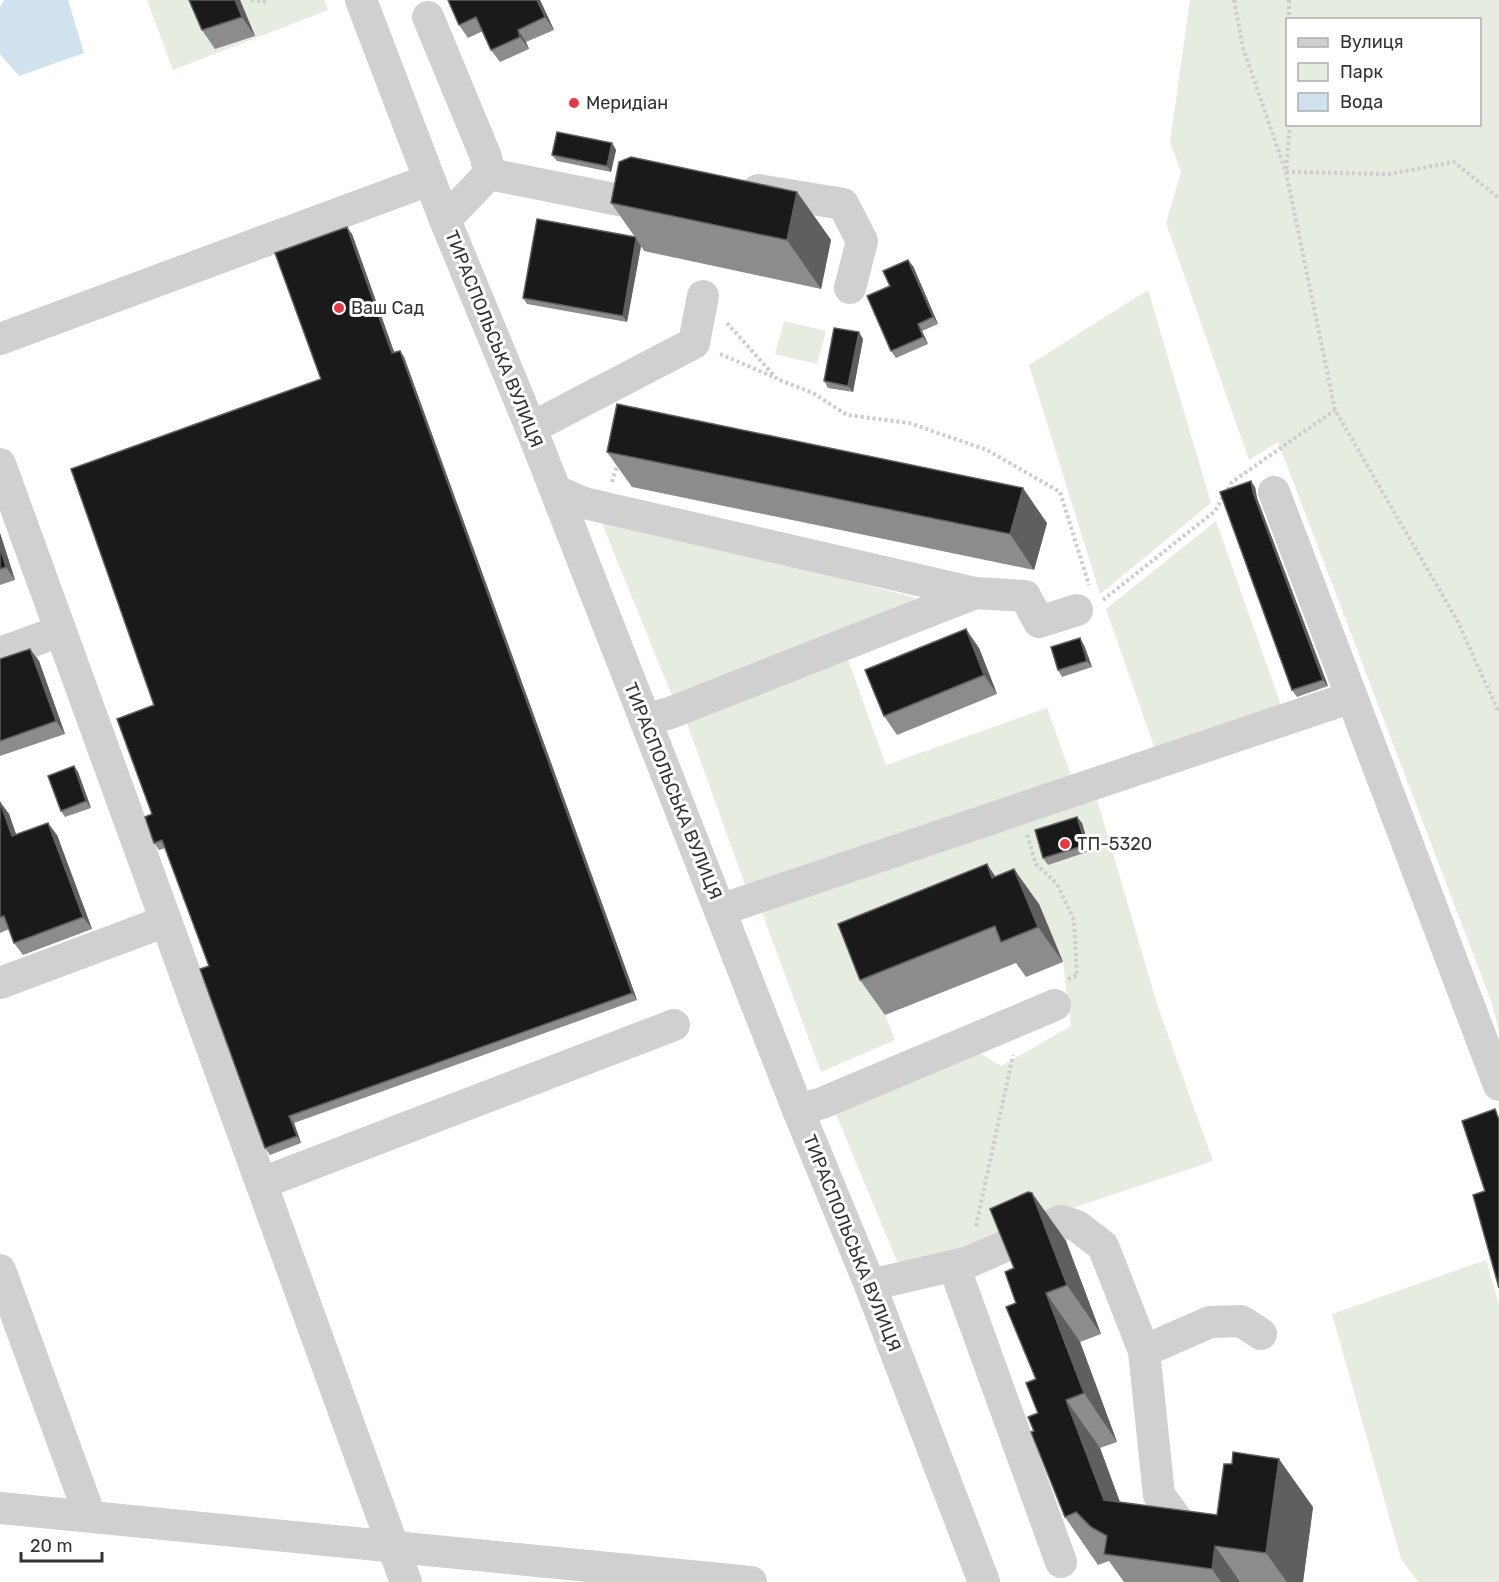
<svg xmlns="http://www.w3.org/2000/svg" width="1499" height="1582" font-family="Rubik,sans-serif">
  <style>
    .green { fill: #e6ecdf; fill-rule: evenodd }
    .water { fill: #cfe2ee }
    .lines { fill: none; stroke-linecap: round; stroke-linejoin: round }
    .path { stroke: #cdcdcd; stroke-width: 4; stroke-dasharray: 3 3; stroke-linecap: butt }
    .minor { stroke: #d0d0d0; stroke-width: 32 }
    .wall { fill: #8c8c8c }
    .shaded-wall { fill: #5f5f5f }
    .building { fill: #1a1a1a; stroke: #5f5f5f; stroke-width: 1.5 }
    .poi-dot { fill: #e63946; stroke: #fff; stroke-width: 2 }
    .labels { text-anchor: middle; stroke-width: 6; stroke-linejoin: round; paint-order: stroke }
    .poi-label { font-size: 18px; fill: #333; stroke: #fff; text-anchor: start }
    .street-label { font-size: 18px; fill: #333; stroke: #fff }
  </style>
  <rect width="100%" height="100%" fill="#fff"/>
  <g class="green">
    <polygon points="147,0 324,0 328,10 173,70"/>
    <path d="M1190 0H1499V1031L1491 1001 1278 442 1249 460 1166 223 1181 172 1170 142ZM1288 20H1480V124H1288Z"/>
    <polygon points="1148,290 1211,503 1100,594 1029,365"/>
    <polygon points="784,321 826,331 817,364 775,354"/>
    <polygon points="599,516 917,598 675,703"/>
    <polygon points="1216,521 1282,708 1156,752 1106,609"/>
    <polygon points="848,660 886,765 1047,708 1071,775 747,890 685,718"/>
    <polygon points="1096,796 1158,1007 1213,1161 1075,1207 991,1242 899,1266 835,1112 968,1046 1001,1066 1071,1026 1063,962 863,960 895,1040 821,1072 760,907"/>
    <polygon points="1486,1260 1499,1304 1499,1582 1418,1582 1401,1559 1332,1314"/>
  </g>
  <polygon class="water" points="4,0 68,0 84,53 19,76 0,54 0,7"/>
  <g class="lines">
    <g class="path">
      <polyline points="251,0 269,2"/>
      <polyline points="1234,0 1243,48 1286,172 1389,174 1454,162 1499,198"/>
      <polyline points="1289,0 1289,20"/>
      <polyline points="1290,124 1286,172 1335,410 1457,620 1499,713"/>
      <polyline points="727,323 777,379 813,393 847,415 909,423 987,450 1060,492 1089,585"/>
      <polyline points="720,354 776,378"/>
      <polyline points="612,482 618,463"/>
      <polyline points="1103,600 1215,511 1232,482 1335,410"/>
      <polyline points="1027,835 1036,864 1057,884 1074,920 1077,975"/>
      <polyline points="1068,979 1077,975"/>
      <polyline points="976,1226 1013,1055"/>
    </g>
    <g class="minor">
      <polyline points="361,0 445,220 531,428 798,1110 870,1285 984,1582"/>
      <polyline points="428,17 486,157 489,174"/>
      <polyline points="758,190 843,204 862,241 850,288"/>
      <polyline points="445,220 489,174 629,202 652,191"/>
      <polyline points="0,339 429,180"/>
      <polyline points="531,428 694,343 703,296"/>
      <polyline points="0,464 406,1582"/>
      <polyline points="556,491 584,503 975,593"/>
      <polyline points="1274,492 1499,1085"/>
      <polyline points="0,653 60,631"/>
      <polyline points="645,720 670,713 975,593 1025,596 1039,622 1077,610"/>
      <polyline points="720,910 1352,697"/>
      <polyline points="0,983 166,921"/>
      <polyline points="798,1110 822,1103 1055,1005"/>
      <polyline points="262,1183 674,1025"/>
      <polyline points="954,1266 1061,1562"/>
      <polyline points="0,1270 90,1516"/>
      <polyline points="870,1285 969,1262 1061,1221 1077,1226 1103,1246 1144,1351 1159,1495 1181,1525 1203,1533"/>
      <polyline points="1144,1351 1210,1322 1241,1321 1261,1334"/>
      <polyline points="0,1508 751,1582"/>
    </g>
  </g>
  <g class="wall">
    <polygon points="189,0 240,0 255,36 215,49 202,30"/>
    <polygon points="448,0 540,0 554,30 526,42 529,49 500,62 491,50 483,31 468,38 459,25"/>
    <polygon points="612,143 616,150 611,172 557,161 552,155"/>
    <polygon points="797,192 831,240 821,289 644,251 641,246 627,322 527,304 523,298 635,237 611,203"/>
    <polygon points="352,234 394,352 400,351 404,357 637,1000 294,1123 301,1143 270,1155 265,1148 209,966 165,848 159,850 154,843 152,814 154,705 321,379"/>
    <polygon points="913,266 938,324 922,331 928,344 896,358 891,351 890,286"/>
    <polygon points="863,339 853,392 828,388 824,381"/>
    <polygon points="607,452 1047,523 1034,570 632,487"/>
    <polygon points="1255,487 1257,498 1328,686 1297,697 1292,690 1220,492"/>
    <polygon points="0,533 15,580 0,585"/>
    <polygon points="1084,645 1092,667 1062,677 1058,670"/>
    <polygon points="979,648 997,694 897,735 884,716"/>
    <polygon points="30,649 39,661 65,734 0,756 0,659"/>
    <polygon points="74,766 78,772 91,808 65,817 61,811"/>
    <polygon points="0,802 9,814 16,835 57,835 92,929 23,955 14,943 9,929 0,933"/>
    <polygon points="1077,817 1082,823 1090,851 1048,865 1043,858"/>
    <polygon points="995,876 1039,904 1063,962 1026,977 1016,963 885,1015 860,980"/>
    <polygon points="1032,1193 1066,1241 1101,1334 1080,1342 1117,1442 1100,1448 1120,1502 1217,1515 1313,1507 1303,1582 1124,1582 1109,1561 1098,1565 1065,1517 1034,1431 1038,1413 1036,1379 1016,1303"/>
  </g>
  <g class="shaded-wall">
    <polygon points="235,0 240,0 255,36 242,17"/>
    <polygon points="537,0 540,0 554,30 545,17"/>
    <polygon points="518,30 526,42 529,49 520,37"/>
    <polygon points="612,143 616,150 611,172 607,166"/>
    <polygon points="797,192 831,240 821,289 787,240"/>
    <polygon points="347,227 352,234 397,360 392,353"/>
    <polygon points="636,239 641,246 627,322 623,316"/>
    <polygon points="908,260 913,266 938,324 933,317"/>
    <polygon points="918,324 922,331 928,344 923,337"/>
    <polygon points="859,332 863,339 853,392 848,386"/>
    <polygon points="400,351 404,357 637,1000 632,993"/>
    <polygon points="1251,481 1255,487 1257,498 1328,686 1323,680 1253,492"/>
    <polygon points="1023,488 1047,523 1034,570 1010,534"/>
    <polygon points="0,533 15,580 6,567 0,547"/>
    <polygon points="966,629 979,648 997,694 984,675"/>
    <polygon points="1080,638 1084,645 1092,667 1087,661"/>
    <polygon points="30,649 39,661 65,734 56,721"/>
    <polygon points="74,766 78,772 91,808 86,801"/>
    <polygon points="0,802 9,814 21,848 12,836"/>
    <polygon points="1077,817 1082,823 1090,851 1086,845"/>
    <polygon points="48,823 57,835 92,929 83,917"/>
    <polygon points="987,864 1011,900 992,878"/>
    <polygon points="1014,869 1039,904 1063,962 1038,927"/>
    <polygon points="289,1116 294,1123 301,1143 297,1136"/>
    <polygon points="1032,1193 1066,1241 1101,1334 1067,1285"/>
    <polygon points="1046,1293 1080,1342 1117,1442 1084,1393"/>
    <polygon points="1066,1400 1100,1448 1137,1549 1104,1500"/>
    <polygon points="1279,1459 1313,1507 1303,1582 1287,1582 1266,1553"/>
    <polygon points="1215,1546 1240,1582 1221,1582 1212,1569"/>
  </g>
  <g class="building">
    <polygon points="189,0 235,0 242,17 202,30"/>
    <polygon points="448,0 537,0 545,17 518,30 520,37 491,50 476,17 459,25"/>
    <polygon points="557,132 612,143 607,166 552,155"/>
    <polygon points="631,157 797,192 787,240 611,203 619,162"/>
    <polygon points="537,219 635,237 636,239 623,316 523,298"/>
    <polygon points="347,227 392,353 400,351 632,993 289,1116 297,1136 265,1148 200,969 209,966 162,840 154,843 145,817 152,814 117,719 154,705 71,469 321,379 275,253"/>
    <polygon points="908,260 933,317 918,324 923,337 891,351 867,296 890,286 883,271"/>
    <polygon points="834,328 859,332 848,386 824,381"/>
    <polygon points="617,404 1023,488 1010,534 607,452"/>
    <polygon points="1251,481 1253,492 1323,680 1292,690 1220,492"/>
    <polygon points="0,547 6,567 0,569"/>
    <polygon points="966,629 984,675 884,716 865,670"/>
    <polygon points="1080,638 1087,661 1058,670 1051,647"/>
    <polygon points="30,649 56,721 0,741 0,659"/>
    <polygon points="74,766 86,801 61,811 48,776"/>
    <polygon points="0,802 12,836 48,823 83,917 14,943 4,916 0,917"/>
    <polygon points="1077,817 1086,845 1043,858 1035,830"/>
    <polygon points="987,864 992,878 1014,869 1038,927 1001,942 995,926 860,980 838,924"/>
    <polygon points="1495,1109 1499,1120 1499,1288 1473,1195 1485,1191 1462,1121"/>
    <polygon points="1028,1192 1032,1193 1067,1285 1046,1293 1084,1393 1066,1400 1104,1500 1217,1515 1224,1464 1232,1464 1233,1452 1279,1459 1266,1553 1215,1546 1212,1569 1104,1554 1107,1536 1091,1527 1076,1512 1065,1517 1031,1432 1034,1431 1028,1417 1038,1413 1026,1383 1036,1379 1006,1307 1016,1303 1005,1272 1014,1268 990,1209"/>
  </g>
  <g class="poi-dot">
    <circle cx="574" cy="103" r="6"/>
    <circle cx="339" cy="308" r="6"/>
    <circle cx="1065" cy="844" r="6"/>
  </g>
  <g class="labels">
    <g class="poi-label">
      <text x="586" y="109">Меридіан</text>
      <text x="351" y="314">Ваш Сад</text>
      <text x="1077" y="850">ТП-5320</text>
    </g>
    <g class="street-label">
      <text transform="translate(494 339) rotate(68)" y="6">ТИРАСПОЛЬСЬКА ВУЛИЦЯ</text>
      <text transform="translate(673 791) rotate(68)" y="6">ТИРАСПОЛЬСЬКА ВУЛИЦЯ</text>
      <text transform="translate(852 1243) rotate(68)" y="6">ТИРАСПОЛЬСЬКА ВУЛИЦЯ</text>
    </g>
  </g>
  <rect x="1286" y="18" width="195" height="108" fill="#ffffff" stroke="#adadad" stroke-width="1.5"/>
  <rect x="1298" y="38" width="30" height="9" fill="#d0d0d0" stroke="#adadad" stroke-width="1.5"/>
  <text x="1340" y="48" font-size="18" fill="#333333">Вулиця</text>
  <rect x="1298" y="63" width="30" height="18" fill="#e6ecdf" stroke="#adadad" stroke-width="1.5"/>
  <text x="1340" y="78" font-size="18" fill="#333333">Парк</text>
  <rect x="1298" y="93" width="30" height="18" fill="#cfe2ee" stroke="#adadad" stroke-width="1.5"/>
  <text x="1340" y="108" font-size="18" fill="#333333">Вода</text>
  <path d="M21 1552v9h81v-9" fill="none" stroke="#333333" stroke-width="3"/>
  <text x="30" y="1552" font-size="18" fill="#333333" stroke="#ffffff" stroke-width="4.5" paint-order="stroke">20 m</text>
</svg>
